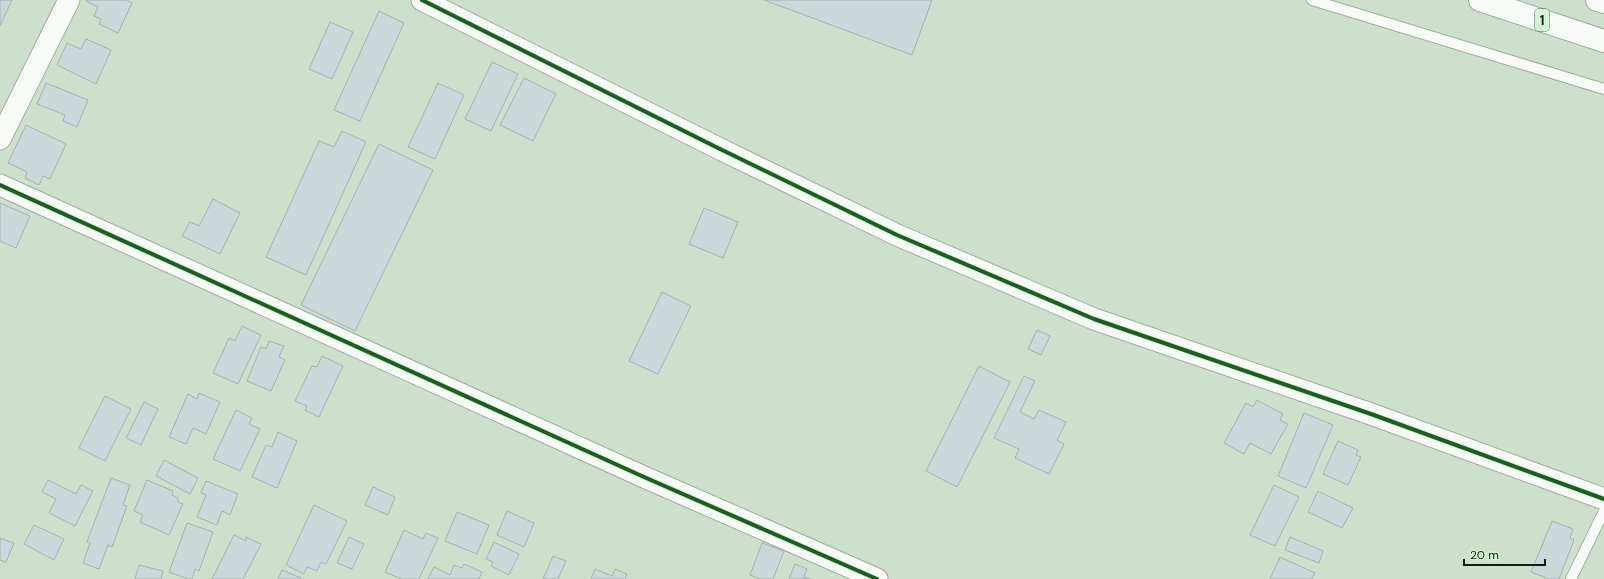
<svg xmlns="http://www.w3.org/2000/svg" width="1604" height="579" font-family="'DM Sans',sans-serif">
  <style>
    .building { fill: #cbd8d9; stroke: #a5b1af }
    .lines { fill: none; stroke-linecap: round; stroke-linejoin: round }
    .lane-casing { stroke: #9eac9d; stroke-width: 12 }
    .street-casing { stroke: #9eac9d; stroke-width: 23 }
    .highway-casing { stroke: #9eac9d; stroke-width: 24 }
    .lane { stroke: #f8faf7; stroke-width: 10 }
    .street { stroke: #f8faf7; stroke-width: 21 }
    .highway { stroke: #f8faf7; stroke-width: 22 }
    .cycleway-casing { stroke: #d2f5d1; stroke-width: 6 }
    .cycleway { stroke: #1b5e20; stroke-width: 4 }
    .labels { text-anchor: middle; stroke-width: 3; stroke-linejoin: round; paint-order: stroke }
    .shield { fill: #d2f5d1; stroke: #4c5f4b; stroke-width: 1 }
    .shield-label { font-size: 13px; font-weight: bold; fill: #121f12 }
  </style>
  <rect width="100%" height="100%" fill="#cde0cc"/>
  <g class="building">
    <polygon points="0,0 12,0 0,26"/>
    <polygon points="87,0 127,0 132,3 118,33 99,24 101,19 94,16 98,7 86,1"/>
    <polygon points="764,0 932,0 912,55"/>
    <polygon points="379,11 404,23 360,121 334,110"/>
    <polygon points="330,22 353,32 332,79 309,69"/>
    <polygon points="86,39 111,50 96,84 57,65 67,43 81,49"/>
    <polygon points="492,62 518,74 491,131 465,119"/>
    <polygon points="524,78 556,94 533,141 500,125"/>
    <polygon points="46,83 88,100 77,127 63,121 65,115 37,104"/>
    <polygon points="438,83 464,95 435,159 408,147"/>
    <polygon points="26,125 66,144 50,179 43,176 39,185 25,178 27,172 8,163"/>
    <polygon points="342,131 366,142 306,275 266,257 319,141 334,147"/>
    <polygon points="379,144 433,170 355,331 301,305"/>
    <polygon points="213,199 240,213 220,254 182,236 190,222 199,226"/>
    <polygon points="0,203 30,216 16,248 0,241"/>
    <polygon points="704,208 738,222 723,258 689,244"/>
    <polygon points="662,292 691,306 658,374 629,361"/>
    <polygon points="242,326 261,335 238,384 213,373 229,338 235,341"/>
    <polygon points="1037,330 1050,336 1041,355 1028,349"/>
    <polygon points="269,341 284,346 279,357 285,360 271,391 247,381 261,347 266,349"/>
    <polygon points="322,356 343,366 319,417 305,410 307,406 295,401 312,366 317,367"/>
    <polygon points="979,366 1010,382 957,487 926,471"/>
    <polygon points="1024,376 1035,381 1020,412 1034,419 1039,410 1066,422 1057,440 1064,444 1049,474 1015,458 1019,449 994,438"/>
    <polygon points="199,393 220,402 206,434 193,428 186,444 169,437 188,394 197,399"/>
    <polygon points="105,396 131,409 105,461 79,448"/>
    <polygon points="1257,400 1283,414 1280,420 1288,424 1271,454 1250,443 1244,454 1224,443 1246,403 1253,407"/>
    <polygon points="144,402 158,409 141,445 126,438"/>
    <polygon points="236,410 252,418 249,424 260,429 240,471 213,459"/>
    <polygon points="1304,413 1333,425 1306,488 1278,476"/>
    <polygon points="278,432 297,441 277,488 252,477 266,445 272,447"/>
    <polygon points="1338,441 1358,450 1356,455 1361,457 1348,485 1323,474"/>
    <polygon points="164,460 198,478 190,494 156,476"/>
    <polygon points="111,478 130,485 123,505 127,506 112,547 108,545 99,569 83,563 90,543 87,542"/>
    <polygon points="48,480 76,494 81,485 93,491 75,526 49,513 56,499 42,492"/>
    <polygon points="147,480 173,491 172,495 178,498 178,502 183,504 169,535 140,522 143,515 134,511"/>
    <polygon points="206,481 238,494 230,515 222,511 217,525 197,517 206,495 201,493"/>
    <polygon points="1274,485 1299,497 1275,546 1250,535"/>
    <polygon points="373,487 395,497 388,515 365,505"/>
    <polygon points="1318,491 1353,508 1342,528 1308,512"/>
    <polygon points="314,505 347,521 326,564 321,562 317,571 307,567 304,574 286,565"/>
    <polygon points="507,511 534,523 524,547 497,535"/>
    <polygon points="457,512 489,525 477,554 445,541"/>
    <polygon points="1552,521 1573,529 1570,538 1574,540 1559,579 1549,579 1531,572"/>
    <polygon points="187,523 213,532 199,571 195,569 192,579 188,579 169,572"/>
    <polygon points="34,525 64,539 54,560 24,544"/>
    <polygon points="404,530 423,539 426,533 438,538 419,579 401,579 385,572"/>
    <polygon points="234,535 246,541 246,537 261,544 243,579 212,579"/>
    <polygon points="349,537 364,544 352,569 337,563"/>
    <polygon points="1290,537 1323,551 1319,563 1285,550"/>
    <polygon points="0,538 14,543 6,562 0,560"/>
    <polygon points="494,542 519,554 509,575 491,566 493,562 486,559"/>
    <polygon points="762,543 784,551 773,579 760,579 750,575"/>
    <polygon points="553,556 566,561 558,579 543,579"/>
    <polygon points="1280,557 1315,573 1312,579 1270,579"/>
    <polygon points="464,564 482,572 479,579 428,579 434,567 450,575 454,565 462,568"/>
    <polygon points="795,564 807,569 804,577 810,579 789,579"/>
    <polygon points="139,565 163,571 161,579 135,579"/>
    <polygon points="595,569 612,576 615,569 627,574 625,579 591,579"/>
    <polygon points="282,570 301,578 301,579 278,579"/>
  </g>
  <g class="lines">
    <defs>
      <g id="lane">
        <polyline points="1312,0 1604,89"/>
        <polyline points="1571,579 1604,511"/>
      </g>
      <g id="street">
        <polyline points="422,0 718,148 897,235 1094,319 1371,414 1604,499"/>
        <polyline points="0,139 69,0"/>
        <polyline points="0,185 644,477 877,579"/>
      </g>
      <g id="highway">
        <polyline points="1480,0 1604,41"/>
        <polyline points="1597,0 1604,2"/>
      </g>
    </defs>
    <use href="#lane" class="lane-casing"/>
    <use href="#street" class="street-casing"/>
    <use href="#highway" class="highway-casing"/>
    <use href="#lane" class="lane"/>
    <use href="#street" class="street"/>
    <use href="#highway" class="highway"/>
    <defs>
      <g id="cycleway">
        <polyline points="422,0 718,148 897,235 1094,319 1371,414 1604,499"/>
        <polyline points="0,185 644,477 877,579"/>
      </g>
    </defs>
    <use href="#cycleway" class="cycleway-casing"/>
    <use href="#cycleway" class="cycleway"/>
  </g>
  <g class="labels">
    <rect class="shield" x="1535" y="9" width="14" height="22" rx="3"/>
    <g class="shield-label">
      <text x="1542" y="25">1</text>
    </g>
  </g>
  <path d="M1464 559v6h81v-6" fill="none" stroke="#121f12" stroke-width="2"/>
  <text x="1470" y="559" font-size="12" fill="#121f12" stroke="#d2f5d1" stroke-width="3" paint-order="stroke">20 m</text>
</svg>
